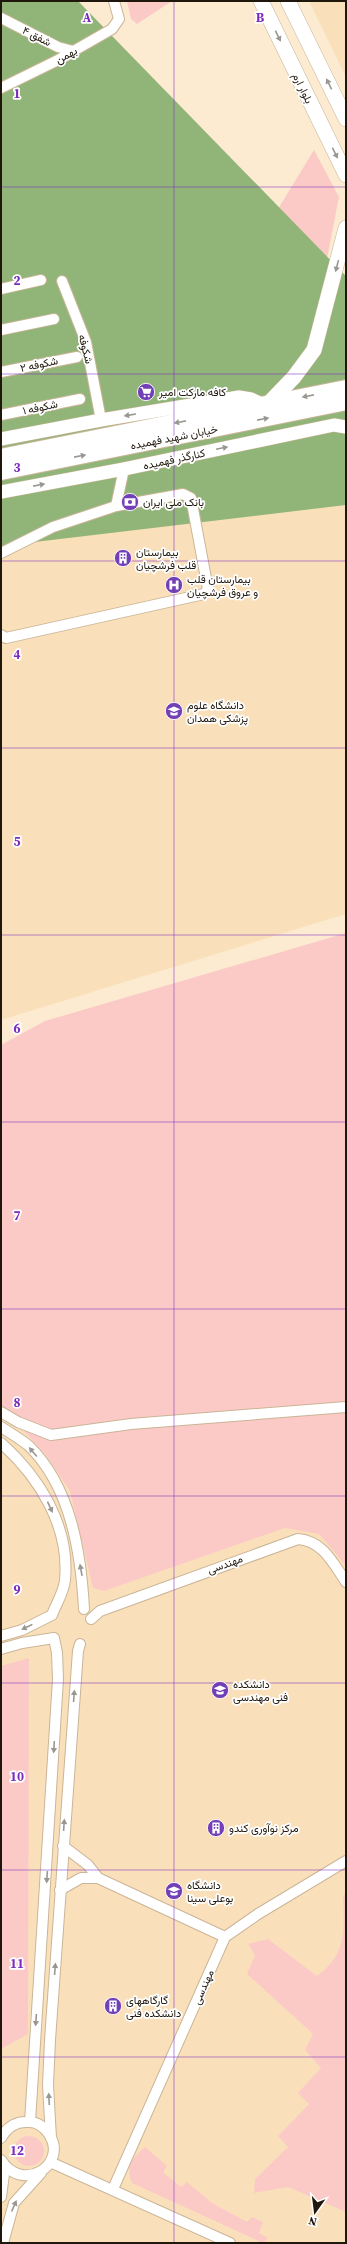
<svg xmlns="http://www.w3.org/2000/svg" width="347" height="2244" font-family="'Source Serif 4',Vazirmatn,serif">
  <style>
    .built { fill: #fae0ba }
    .green { fill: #fbcac7 }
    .water { fill: #91b579 }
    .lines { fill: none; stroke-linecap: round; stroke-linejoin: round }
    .minor-casing { stroke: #cab597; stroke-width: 12 }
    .tertiary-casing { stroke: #cab597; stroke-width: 14 }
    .secondary-casing { stroke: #cab597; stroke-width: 16 }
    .primary-casing { stroke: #cab597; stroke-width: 18 }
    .minor { stroke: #fff; stroke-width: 10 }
    .tertiary { stroke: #fff; stroke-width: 13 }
    .secondary { stroke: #fff; stroke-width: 15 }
    .primary { stroke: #fff; stroke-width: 16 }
    .oneway { fill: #9a9792 }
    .grid { fill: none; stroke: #7b2cbf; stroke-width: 1; stroke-opacity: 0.55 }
    .labels { text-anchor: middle; stroke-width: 3.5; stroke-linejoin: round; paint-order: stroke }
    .street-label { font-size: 11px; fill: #1f170c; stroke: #fff }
    .poi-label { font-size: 11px; fill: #1f170c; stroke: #fff; text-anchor: start }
    .grid-label { font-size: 13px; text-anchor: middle; font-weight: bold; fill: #7b2cbf; stroke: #fff; stroke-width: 3.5; stroke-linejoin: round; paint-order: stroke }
  </style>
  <rect width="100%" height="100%" fill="#fcebd1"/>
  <g class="built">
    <polygon points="309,1 346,1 346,77"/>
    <polygon points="272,453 346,507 346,914 1,1020 1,505"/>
    <polygon points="1,1381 346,1540 346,2243 1,2243"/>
  </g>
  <g class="green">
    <polygon points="127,1 172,1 137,24 131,19"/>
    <polygon points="314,150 339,197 321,289 256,245"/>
    <polygon points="346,933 346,1566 319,1534 285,1528 104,1591 93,1588 70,1491 46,1455 1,1406 1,1045 45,1021"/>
    <polygon points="29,1658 28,2034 1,2049 1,1666"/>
    <path d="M346 1892V2212L288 2187 254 2193 255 2179 288 2147 278 2136 309 2104 298 2093 321 2068 305 2050 313 2034 247 1974 255 1955 248 1944 268 1939 317 1976C347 1953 344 1933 343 1897Z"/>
    <circle cx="29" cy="2151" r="15"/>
    <path d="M145 2147 167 2166 163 2172 181 2187 187 2182 212 2203 247 2222 252 2217 263 2222 259 2233 268 2238 263 2243 132 2183C125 2167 132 2158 145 2147Z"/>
  </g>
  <polygon class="water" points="1,1 78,1 346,276 346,505 1,546"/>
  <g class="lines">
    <defs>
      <g id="minor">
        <polyline points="1,18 58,47 73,51"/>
        <polyline points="1,88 56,61 112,29 119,19 114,1"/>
        <polyline points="62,281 86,342 101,420"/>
        <polyline points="1,289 41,280"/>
        <polyline points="1,330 54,319"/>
        <polyline points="1,372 77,357"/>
        <polyline points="1,415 80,399"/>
        <polyline points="1,553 53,527 116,506 124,469"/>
        <polyline points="1,635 6,638 204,594 208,589 191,498 183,494 116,506"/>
        <polyline points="1,1412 18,1422 51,1435 131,1424 346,1407"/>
        <path d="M1 1427C10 1433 21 1439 29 1446 71 1487 81 1553 84 1609"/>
        <path d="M1 1443C40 1478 70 1527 65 1580 64 1592 56 1604 52 1615L22 1630 1 1636"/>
        <path d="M91 1619 100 1611 298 1539C323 1541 333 1563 346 1582"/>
        <polyline points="1,1649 22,1643 54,1638 57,1653 58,1679 30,2122"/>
        <polyline points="98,1878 225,1937"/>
        <polyline points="60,1890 81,1878 98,1878 88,1865 63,1846"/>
        <path d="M1 2138C7 2127 16 2121 29 2122 37 2122 44 2127 49 2134 69 2165 22 2194 1 2160"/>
        <polyline points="51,2138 48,2085 50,2040 78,1651 80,1644"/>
        <polyline points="50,2162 230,2243"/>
        <polyline points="113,2189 225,1937 258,1914 346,1861"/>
        <polyline points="1,2197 5,2166"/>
        <polyline points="3,2243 14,2203 41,2173"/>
      </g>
      <g id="tertiary">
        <polyline points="1,439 101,420 239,397 251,399 264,405"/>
        <polyline points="1,492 124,469 334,425 346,427"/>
      </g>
      <g id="secondary">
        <polyline points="261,1 346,175"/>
        <polyline points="288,1 346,119"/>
        <polyline points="269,403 294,377 314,350 346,228"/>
      </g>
      <g id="primary">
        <polyline points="1,457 346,388"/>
        <polyline points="1,472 346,402"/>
      </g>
    </defs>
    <use href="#minor" class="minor-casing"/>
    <use href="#tertiary" class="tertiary-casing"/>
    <use href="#secondary" class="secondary-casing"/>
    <use href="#primary" class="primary-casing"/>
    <use href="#minor" class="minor"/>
    <use href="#tertiary" class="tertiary"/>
    <use href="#secondary" class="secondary"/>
    <use href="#primary" class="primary"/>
  </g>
  <defs><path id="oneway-solid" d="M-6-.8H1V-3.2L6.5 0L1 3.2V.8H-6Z"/></defs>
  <g class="oneway">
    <use href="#oneway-solid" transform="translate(278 36) rotate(64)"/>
    <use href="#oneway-solid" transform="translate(329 84) rotate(-116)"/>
    <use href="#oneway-solid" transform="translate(335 153) rotate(64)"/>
    <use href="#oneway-solid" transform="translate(337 266) rotate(104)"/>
    <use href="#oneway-solid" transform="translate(308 396) rotate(169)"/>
    <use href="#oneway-solid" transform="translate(130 415) rotate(171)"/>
    <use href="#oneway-solid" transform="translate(263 419) rotate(-11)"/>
    <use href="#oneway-solid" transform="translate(180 422) rotate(169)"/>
    <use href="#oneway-solid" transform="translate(222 448) rotate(-12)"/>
    <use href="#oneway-solid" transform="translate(80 456) rotate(-11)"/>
    <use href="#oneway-solid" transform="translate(39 485) rotate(-11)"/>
    <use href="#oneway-solid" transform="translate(33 1452) rotate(-130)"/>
    <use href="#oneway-solid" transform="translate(50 1507) rotate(65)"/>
    <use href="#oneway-solid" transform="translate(81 1570) rotate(-100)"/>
    <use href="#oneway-solid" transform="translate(27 1627) rotate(154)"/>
    <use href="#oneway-solid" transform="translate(74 1696) rotate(-86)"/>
    <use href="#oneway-solid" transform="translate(54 1747) rotate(93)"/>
    <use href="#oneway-solid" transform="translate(64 1825) rotate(-86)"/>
    <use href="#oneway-solid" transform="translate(47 1877) rotate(94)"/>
    <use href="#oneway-solid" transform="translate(55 1969) rotate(-86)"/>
    <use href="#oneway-solid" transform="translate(36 2020) rotate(94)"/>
    <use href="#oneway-solid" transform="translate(49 2099) rotate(-93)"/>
    <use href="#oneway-solid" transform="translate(14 2206) rotate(-66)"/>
  </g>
  <path class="grid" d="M174 1V2243M1 187H346M1 374H346M1 561H346M1 748H346M1 935H346M1 1122H346M1 1309H346M1 1496H346M1 1683H346M1 1870H346M1 2057H346"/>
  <defs>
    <symbol id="supermarket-disc" viewBox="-11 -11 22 22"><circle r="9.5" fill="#723fb6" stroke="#fff"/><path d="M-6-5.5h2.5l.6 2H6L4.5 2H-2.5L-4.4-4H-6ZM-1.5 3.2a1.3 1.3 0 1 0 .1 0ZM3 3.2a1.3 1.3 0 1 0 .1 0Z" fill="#fff"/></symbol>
    <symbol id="bank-disc" viewBox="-11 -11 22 22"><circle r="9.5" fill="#723fb6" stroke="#fff"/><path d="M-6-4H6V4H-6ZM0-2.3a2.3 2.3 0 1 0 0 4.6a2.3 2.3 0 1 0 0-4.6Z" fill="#fff"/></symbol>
    <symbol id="building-disc" viewBox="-11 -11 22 22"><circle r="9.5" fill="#723fb6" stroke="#fff"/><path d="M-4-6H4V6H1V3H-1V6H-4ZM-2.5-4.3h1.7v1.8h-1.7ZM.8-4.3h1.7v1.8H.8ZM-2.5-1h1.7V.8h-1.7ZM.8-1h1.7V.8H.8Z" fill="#fff"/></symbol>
    <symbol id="hospital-disc" viewBox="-11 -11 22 22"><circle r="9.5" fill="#723fb6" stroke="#fff"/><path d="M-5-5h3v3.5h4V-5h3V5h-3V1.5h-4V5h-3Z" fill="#fff"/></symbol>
    <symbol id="university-disc" viewBox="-11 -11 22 22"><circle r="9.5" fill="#723fb6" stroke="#fff"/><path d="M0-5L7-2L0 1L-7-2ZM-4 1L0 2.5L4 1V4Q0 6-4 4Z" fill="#fff"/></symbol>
  </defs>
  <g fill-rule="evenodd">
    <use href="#supermarket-disc" x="136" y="382" width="20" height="20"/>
    <use href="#bank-disc" x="120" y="492" width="20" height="20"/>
    <use href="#building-disc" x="113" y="548" width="20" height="20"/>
    <use href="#hospital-disc" x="164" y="575" width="20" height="20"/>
    <use href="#university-disc" x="164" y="701" width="20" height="20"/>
    <use href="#university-disc" x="210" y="1680" width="20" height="20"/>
    <use href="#building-disc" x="206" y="1818" width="20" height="20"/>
    <use href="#university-disc" x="164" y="1881" width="20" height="20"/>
    <use href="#building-disc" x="103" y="1996" width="20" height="20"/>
  </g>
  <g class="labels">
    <g class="street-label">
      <text transform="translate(37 36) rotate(27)" y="4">شفق ۴</text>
      <text transform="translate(66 55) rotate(-29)" y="4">بهمن</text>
      <text transform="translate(303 88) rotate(64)" y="4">بلوار ارم</text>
      <text transform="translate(86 349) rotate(76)" y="4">شکوفه</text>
      <text transform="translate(39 364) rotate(-12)" y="4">شکوفه ۲</text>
      <text transform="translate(40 407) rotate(-12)" y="4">شکوفه ۱</text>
      <text transform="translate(174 437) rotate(-11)" y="4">خیابان شهید فهمیده</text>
      <text transform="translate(174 459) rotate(-12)" y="4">کنارگذر فهمیده</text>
      <text transform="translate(225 1564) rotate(-20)" y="4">مهندسی</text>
      <text transform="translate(203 1987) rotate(-66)" y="4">مهندسی</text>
    </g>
    <g class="poi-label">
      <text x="159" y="396">کافه مارکت امیر</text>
      <text x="143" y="506">بانک ملی ایران</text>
      <text x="136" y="556">بیمارستان<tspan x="136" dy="13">قلب فرشچیان</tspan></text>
      <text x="187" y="583">بیمارستان قلب<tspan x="187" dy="13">و عروق فرشچیان</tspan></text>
      <text x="187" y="709">دانشگاه علوم<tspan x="187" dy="13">پزشکی همدان</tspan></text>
      <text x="233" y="1688">دانشکده<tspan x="233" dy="13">فنی مهندسی</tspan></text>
      <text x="229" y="1832">مرکز نوآوری کندو</text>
      <text x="187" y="1889">دانشگاه<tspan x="187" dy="13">بوعلی سینا</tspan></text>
      <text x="126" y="2004">گارگاههای<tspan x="126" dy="13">دانشکده فنی</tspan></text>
    </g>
  </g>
  <g class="grid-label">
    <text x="87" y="22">A</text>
    <text x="260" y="22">B</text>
    <text x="17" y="98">1</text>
    <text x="17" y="285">2</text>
    <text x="17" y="472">3</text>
    <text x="17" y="659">4</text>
    <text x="17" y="846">5</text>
    <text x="17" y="1033">6</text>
    <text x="17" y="1220">7</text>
    <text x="17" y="1407">8</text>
    <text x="17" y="1594">9</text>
    <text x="17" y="1781">10</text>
    <text x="17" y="1968">11</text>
    <text x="17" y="2155">12</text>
  </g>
  <rect width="347" height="2244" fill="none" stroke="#1f170c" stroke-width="4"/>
  <g transform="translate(315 2212) rotate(194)" stroke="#ffffff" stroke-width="3" paint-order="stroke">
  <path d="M0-3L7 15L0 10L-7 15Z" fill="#1f170c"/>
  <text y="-6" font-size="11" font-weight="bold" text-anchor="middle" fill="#1f170c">N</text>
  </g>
</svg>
